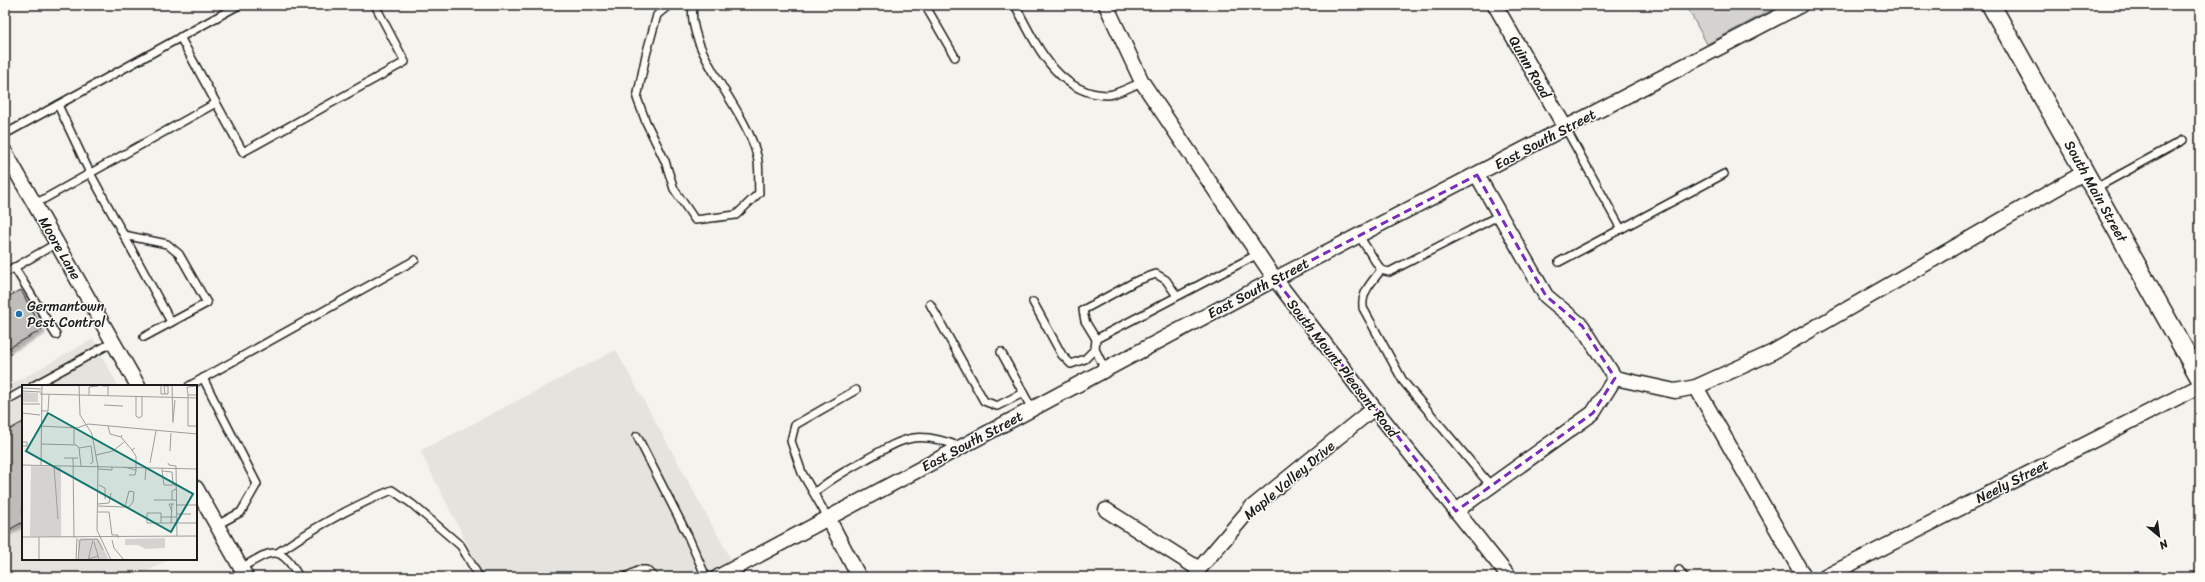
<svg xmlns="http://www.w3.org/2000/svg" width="2205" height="582" font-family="Sriracha,sans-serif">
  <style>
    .built { fill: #e4e3de }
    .green { fill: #d4d3cf; stroke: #787876 }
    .building { fill: #bebdba; stroke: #1c1c1c; filter: url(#shadow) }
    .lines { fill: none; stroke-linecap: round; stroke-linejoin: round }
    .service-casing { stroke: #1c1c1c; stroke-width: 10 }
    .minor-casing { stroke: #1c1c1c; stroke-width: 17 }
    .tertiary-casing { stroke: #1c1c1c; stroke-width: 21 }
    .service { stroke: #fdfcf7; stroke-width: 7 }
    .minor { stroke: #fdfcf7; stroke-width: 14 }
    .tertiary { stroke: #fdfcf7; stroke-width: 18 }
    .rail-casing { stroke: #1c1c1c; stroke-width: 4.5 }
    .rail { stroke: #fdfcf7; stroke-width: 3; stroke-dasharray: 9; stroke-linecap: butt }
    .marked { fill: none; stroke: #7b2cbf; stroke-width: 3; stroke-dasharray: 8 5; stroke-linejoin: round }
    .poi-dot { fill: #1f6fb2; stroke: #fdfcf7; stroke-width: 1.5 }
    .labels { text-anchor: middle; stroke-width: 3; stroke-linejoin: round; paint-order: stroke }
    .street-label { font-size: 14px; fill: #1c1c1c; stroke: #fdfcf7 }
    .poi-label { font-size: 14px; fill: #1c1c1c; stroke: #fdfcf7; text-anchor: start }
    .inset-road { fill: none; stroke: #9e9d9a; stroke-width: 1 }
    .view { fill: #0f766e; fill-opacity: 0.15; stroke: #0f766e; stroke-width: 2 }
    .inset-edge { fill: none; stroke: #1c1c1c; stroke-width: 2 }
  </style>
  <defs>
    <filter id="shadow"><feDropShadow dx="3.5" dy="3.5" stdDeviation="1" flood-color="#0004"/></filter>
  </defs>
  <rect width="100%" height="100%" fill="#f4f3ee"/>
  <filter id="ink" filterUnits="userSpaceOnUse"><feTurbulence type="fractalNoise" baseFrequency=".025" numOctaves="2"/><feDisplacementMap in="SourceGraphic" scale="8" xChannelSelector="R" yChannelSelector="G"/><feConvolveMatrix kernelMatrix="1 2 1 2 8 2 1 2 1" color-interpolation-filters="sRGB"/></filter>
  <g filter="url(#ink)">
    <g class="built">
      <polygon points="93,339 118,386 23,386 23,559 170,559 137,577 5,577 5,388"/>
      <polygon points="616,350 733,563 704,577 484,577 420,451"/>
    </g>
    <polygon class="green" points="1686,5 1781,5 1707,44"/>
    <g class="building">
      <polygon points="21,290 42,330 5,350 5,298"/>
      <polygon points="23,422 23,522 5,532 5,432"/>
    </g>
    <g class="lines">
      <defs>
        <g id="service">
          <path d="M669 5 657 15 646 55 637 98 646 122 665 161 674 189 695 220 736 215 759 193C758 181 760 167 757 156 746 108 686 52 693 5"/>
          <polyline points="925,5 955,57"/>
          <path d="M1015 5C1035 42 1057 95 1108 95 1118 94 1132 86 1142 82"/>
          <polyline points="180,37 243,152 405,62 375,5"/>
          <polyline points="58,105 90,173 171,322"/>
          <polyline points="1566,129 1621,229"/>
          <polyline points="5,134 239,5"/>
          <polyline points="2094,189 2183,140"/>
          <polyline points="35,204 216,103"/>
          <polyline points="124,235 167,244 179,254 207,303 144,337"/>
          <polyline points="1359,236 1381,270 1389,272 1500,215"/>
          <polyline points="1559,262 1724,174"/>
          <polyline points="14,267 56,335"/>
          <path d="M1381 270C1372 282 1361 292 1363 308L1403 381 1491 486"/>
          <polyline points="5,273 57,243"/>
          <polyline points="1033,302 1062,355 1071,364 1085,359 1095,349"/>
          <polyline points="930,304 984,401 997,406 1023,393"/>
          <polyline points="1096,339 1085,321 1083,310 1136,281 1156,274 1166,280 1177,296"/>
          <polyline points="1001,352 1032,409"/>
          <polyline points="1105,370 1095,349 1096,339 1258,254"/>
          <polyline points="203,378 257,484 241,512 217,525"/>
          <polyline points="33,386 113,342"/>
          <polyline points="189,386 415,260"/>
          <polyline points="5,401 23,391"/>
          <polyline points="637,436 687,534 706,577"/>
          <path d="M814 493C829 480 845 471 863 461 904 438 915 429 961 447"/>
          <polyline points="828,518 802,473 791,441 795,425 856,390"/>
          <path d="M277 553C313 528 351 507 392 490L412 504 461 546 479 577"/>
          <path d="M241 568C271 551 279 542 299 577"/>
          <polyline points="1679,570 1684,577"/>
          <polyline points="625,577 640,570 646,570 654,577"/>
        </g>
        <g id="minor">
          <polyline points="1106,5 1142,82 1275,279 1374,408 1509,577"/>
          <polyline points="1495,5 1566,129"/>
          <polyline points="5,152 138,386"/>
          <polyline points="1477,175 1546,296 1582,326 1615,378 1675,391 1696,387 1771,353 2085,172"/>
          <polyline points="1696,387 1804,577"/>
          <polyline points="196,488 246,577"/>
          <polyline points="1106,510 1199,569"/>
          <polyline points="1456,511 1593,413 1615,378"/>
          <polyline points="828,518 859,577"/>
          <polyline points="718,577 1275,279 1801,5"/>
          <polyline points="1196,577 1199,569 1251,508 1374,408"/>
          <polyline points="1825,577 2200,386"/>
        </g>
        <polyline id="tertiary" points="1991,5 2200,378"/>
      </defs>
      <use href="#service" class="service-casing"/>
      <use href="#minor" class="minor-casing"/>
      <use href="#tertiary" class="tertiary-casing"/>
      <use href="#service" class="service"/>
      <use href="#minor" class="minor"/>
      <use href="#tertiary" class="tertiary"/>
      <defs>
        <polyline id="rail" points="2187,577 2200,572"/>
      </defs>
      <use href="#rail" class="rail-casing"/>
      <use href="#rail" class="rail"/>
    </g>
  </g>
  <path class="marked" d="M1477 175 1546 296 1582 326 1615 378 1593 413 1456 511 1275 279Z"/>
  <circle class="poi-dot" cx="19" cy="314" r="4"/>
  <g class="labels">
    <g class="street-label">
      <text transform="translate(1530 67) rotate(60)" y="5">Quinn Road</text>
      <text transform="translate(1545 139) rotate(-28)" y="5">East South Street</text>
      <text transform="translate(2096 191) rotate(61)" y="5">South Main Street</text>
      <text transform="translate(60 248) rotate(60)" y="5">Moore Lane</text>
      <text transform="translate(1258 288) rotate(-28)" y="5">East South Street</text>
      <text transform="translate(1343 368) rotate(52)" y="5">South Mount Pleasant Road</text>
      <text transform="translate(972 441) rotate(-28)" y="5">East South Street</text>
      <text transform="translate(1289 480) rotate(-40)" y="5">Maple Valley Drive</text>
      <text transform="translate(2012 481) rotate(-27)" y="5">Neely Street</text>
    </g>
    <g class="poi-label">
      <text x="27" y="311">Germantown<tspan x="27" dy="16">Pest Control</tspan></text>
    </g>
  </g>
  <g transform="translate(22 385)">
    <rect width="175" height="175" fill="#f4f3ee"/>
    <path d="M0 7 16 8V17H0ZM9 81 39 82V152L8 151ZM59 153 77 154 87 175H56V155ZM143 153V163L123 164 116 160H103V154Z" fill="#d4d3cf"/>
    <path class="inset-road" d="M57 0 58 30 70 49 76 82 75 145 89 175M139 0V9H143M150 0 151 38M81 1H86V11M142 1H146V9H143ZM0 3 19 4M0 6 19 7M18 9 175 13M67 10V2L76 1M166 10 165 2 175 1M175 10H166V41H175M114 12V31L117 33 120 31V12M0 19H18M82 20 101 21M19 26H26L27 9M0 28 18 30M151 36 153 15M18 41 55 43 66 39 175 49M86 41 88 49 99 52 100 50M52 42V59M99 52 110 65 113 63M0 57H5V61H0M19 59 54 60 57 63 59 81M57 63 69 61M148 66 149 48M74 70 91 66 102 57M42 73H56M51 73 52 153M128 78 134 46M146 78 147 80 154 81 155 151M68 79 71 77 69 61M0 80 175 84M19 80 20 0M32 81 36 134M102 82 114 85M140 83V86L150 87 151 99 154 101M76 84 90 85V82M140 86 142 100H151M107 90H113L114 86V71L110 65M123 95 124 83M77 100 83 103V114M132 115H154M150 115V106L154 104M76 119 87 118 89 108M154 120H175M76 121 103 122H107L111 117 112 107 107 106 103 122M75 127H87L90 150H96V153M150 127 147 119H152M155 129H169M139 132H155M139 138V128H125V138H175M149 138 150 119M0 152 175 151M17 152V175M90 155 92 163 102 175M72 157 76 171M66 174 76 171 77 175M54 175 55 153M56 175 58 155 75 154 81 165M66 175 71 155"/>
    <path class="view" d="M26 28 171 109 149 147 4 66Z"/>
    <rect width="175" height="175" class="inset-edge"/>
  </g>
  <rect width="2205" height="582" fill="none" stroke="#fdfcf7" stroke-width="20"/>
  <rect x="10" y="10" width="2185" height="562" fill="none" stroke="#1c1c1c" stroke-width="1.5" filter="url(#ink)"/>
  <g transform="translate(2159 536) rotate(151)" stroke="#fdfcf7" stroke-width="3" paint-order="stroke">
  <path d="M0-3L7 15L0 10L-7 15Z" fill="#1c1c1c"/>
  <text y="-6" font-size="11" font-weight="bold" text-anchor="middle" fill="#1c1c1c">N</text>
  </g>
</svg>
